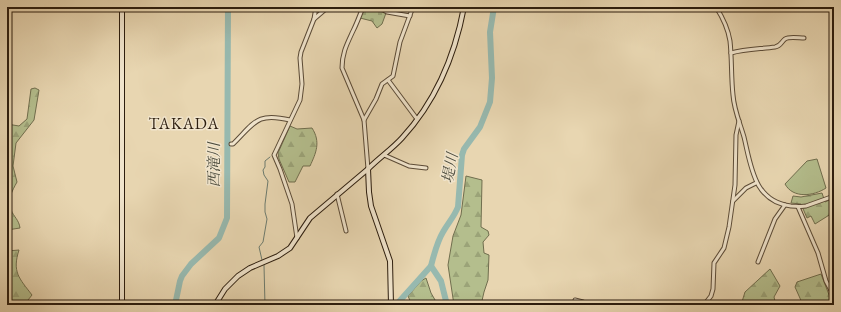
<svg xmlns="http://www.w3.org/2000/svg" width="841" height="312" font-family="'EB Garamond','Noto Serif JP',serif">
  <style>
    .forest { fill: url(#forest-firs); stroke: #706e4e }
    .cemetery { fill: url(#cemetery-stones); stroke: #706e4e }
    .pitch { fill: #b4be8d; stroke: #706e4e }
    .lines { fill: none; stroke-linecap: round; stroke-linejoin: round }
    .stream { stroke: #6c7b6f; stroke-width: 1 }
    .river { stroke: #97b9af; stroke-width: 6 }
    .street-casing { stroke: #5b4b37; stroke-width: 5 }
    .secondary-casing { stroke: #2c1d0e; stroke-width: 6 }
    .street { stroke: #f0e4cc; stroke-width: 3 }
    .secondary { stroke: #f0e4cc; stroke-width: 4 }
    .labels { text-anchor: middle; stroke-width: 3; stroke-linejoin: round; paint-order: stroke }
    .water-label { font-size: 15px; font-style: italic; fill: #4c4c3e; stroke: #f0e4cc }
    .quarter-label { font-size: 16px; letter-spacing: 1px; fill: #2c1d0e; stroke: #f0e4cc }
  </style>
  <defs>
    <pattern id="forest-firs" width="22" height="20" patternUnits="userSpaceOnUse"><rect width="22" height="20" fill="#b4be8d"/><path d="M5 1l3.5 6h-7zM16 11l3.5 6h-7z" fill="#9ba378"/></pattern>
    <pattern id="cemetery-stones" width="16" height="16" patternUnits="userSpaceOnUse"><rect width="16" height="16" fill="#b4be8d"/><path d="M2 7V4a2 2 0 0 1 4 0v3zM10 15v-3a2 2 0 0 1 4 0v3z" fill="#9ba378"/></pattern>
  </defs>
  <rect width="100%" height="100%" fill="#e8d6b1"/>
  <filter id="stains"><feTurbulence type="fractalNoise" baseFrequency=".005" numOctaves="4"/><feColorMatrix values="0 0 0 0 .2 0 0 0 0 .09 0 0 0 0 .02 0 0 0 .5 -.17"/></filter>
  <radialGradient id="worn" r=".72"><stop offset=".6" stop-color="#630" stop-opacity="0"/><stop offset="1" stop-color="#630" stop-opacity=".3"/></radialGradient>
  <g class="forest">
    <path d="M35 88 39 90 34 120 16 143 13 166 17 182C12 191 7 200 11 210 14 217 19 220 20 228L7 230V124L19 126 27 119 31 89Z"/>
    <path d="M290 126 297 129 312 128C321 142 316 153 310 166H303L295 182H289L279 159 278 153Z"/>
    <polygon points="466,176 482,180 481,227 488,231 489,235 483,242 484,253 489,255 488,280 484,292 481,305 454,305 448,265 453,236 461,215"/>
    <polygon points="822,193 825,202 834,198 834,212 815,224 811,216 807,218 801,204 791,203 793,196 801,197"/>
    <path d="M19 250C12 272 19 278 32 295L24 305H7V251Z"/>
    <polygon points="770,269 780,286 774,297 776,305 741,305 745,292"/>
    <polygon points="821,274 833,305 803,305 795,287 797,282"/>
    <polygon points="426,278 431,293 438,305 412,305 408,296 421,281"/>
  </g>
  <polygon class="cemetery" points="365,7 374,7 386,13 382,24 377,28 372,21 360,18"/>
  <path class="pitch" d="M817 159 826 188C814 196 793 199 785 184L807 161Z"/>
  <g class="lines">
    <g class="stream">
      <polyline points="262,260 259,247 263,242 267,219 265,212 265,204 268,181 264,175 263,170 265,167 265,161 270,157"/>
      <polyline points="264,265 265,305"/>
    </g>
    <g class="river">
      <polyline points="175,305 180,281 182,276 191,264 219,238 227,218 228,7"/>
      <polyline points="396,305 431,266"/>
      <path d="M447 305 441 281 431 266C434 254 437 242 443 232 448 223 454 217 458 207L462 155 464 149 480 127 490 102 492 78 490 32 494 7"/>
    </g>
    <defs>
      <g id="street">
        <path d="M363 7C360 15 357 23 353 31 347 44 342 53 342 68L364 120 368 169"/>
        <polyline points="377,7 387,12 410,16"/>
        <path d="M716 7C723 18 728 28 730 41 732 59 731 77 733 95 734 110 740 123 744 137 751 166 754 202 791 206 796 206 801 207 806 206L834 196"/>
        <polyline points="314,19 328,7"/>
        <path d="M731 53C745 49 760 49 775 47 781 46 781 42 785 39 789 36 799 38 804 38"/>
        <polyline points="388,80 417,119"/>
        <polyline points="364,120 376,99 382,84 393,76 400,42 413,7"/>
        <path d="M231 144H233C255 122 257 112 290 120"/>
        <polyline points="384,155 409,166 426,168"/>
        <polyline points="337,194 346,231"/>
        <polyline points="733,201 746,188 756,183"/>
        <polyline points="798,207 818,253 826,281 834,296"/>
        <polyline points="297,238 292,204 280,169 274,155 300,100 302,84 300,58 301,52 314,19 316,7"/>
        <polyline points="758,262 775,219 785,205"/>
        <polyline points="575,300 583,302 589,305"/>
        <polyline points="704,305 711,296 713,289 714,263 724,248 729,227 735,185 736,135 739,121"/>
      </g>
      <g id="secondary">
        <polyline points="122,305 122,7"/>
        <polyline points="215,305 225,289 238,276 250,268 278,256 290,248 310,218 368,169"/>
        <path d="M391 305 390 261 371 206 369 192 368 169C379 158 392 149 402 138 436 101 455 55 464 7"/>
      </g>
    </defs>
    <use href="#street" class="street-casing"/>
    <use href="#secondary" class="secondary-casing"/>
    <use href="#street" class="street"/>
    <use href="#secondary" class="secondary"/>
  </g>
  <g class="labels">
    <g class="water-label">
      <text transform="translate(214 165) rotate(-90)" y="5">西滝川</text>
      <text transform="translate(450 168) rotate(-80)" y="5">堤川</text>
    </g>
    <g class="quarter-label">
      <text x="184" y="129">TAKADA</text>
    </g>
  </g>
  <rect width="841" height="312" fill="none" stroke="#e8d6b1" stroke-width="24"/>
  <rect x="8" y="8" width="825" height="296" fill="none" stroke="#2c1d0e" stroke-width="2"/>
  <rect x="12" y="12" width="817" height="288" fill="none" stroke="#2c1d0e"/>
  <rect width="100%" height="100%" filter="url(#stains)"/>
  <rect width="100%" height="100%" fill="url(#worn)"/>
</svg>
